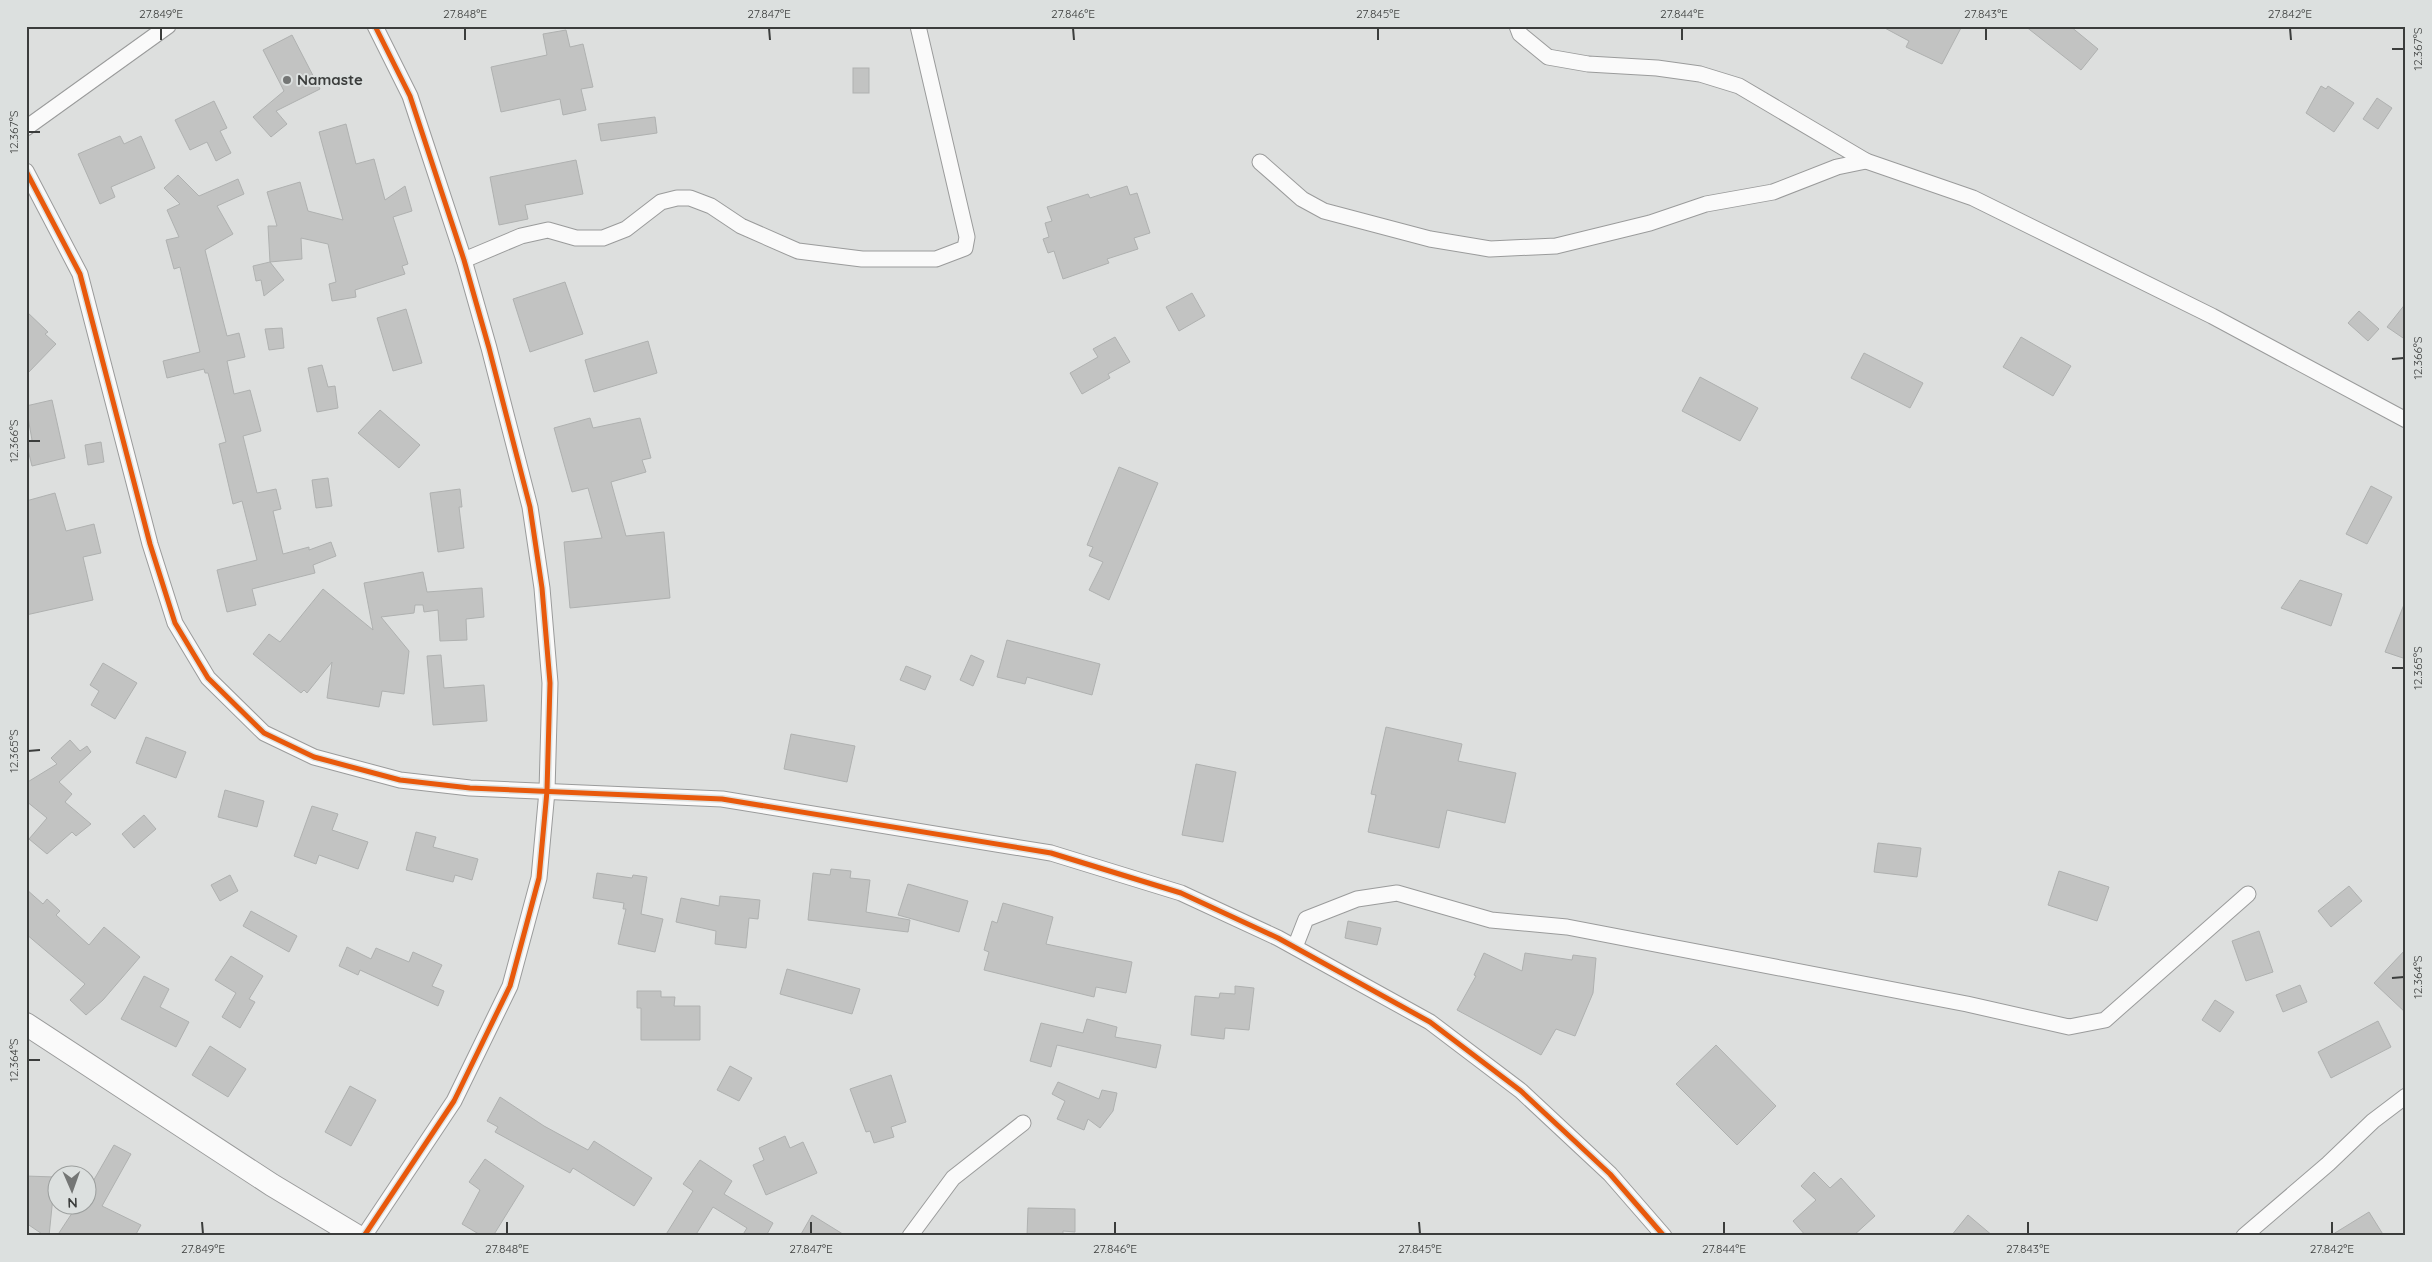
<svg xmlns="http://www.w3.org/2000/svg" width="2432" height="1262" font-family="Quicksand,sans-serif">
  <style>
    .building { fill: #c2c3c2; stroke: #afb1b0 }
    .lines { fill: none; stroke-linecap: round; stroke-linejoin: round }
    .street-casing { stroke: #9a9b9b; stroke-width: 17 }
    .secondary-casing { stroke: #9a9b9b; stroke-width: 24 }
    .street { stroke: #fafafa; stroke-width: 15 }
    .secondary { stroke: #fafafa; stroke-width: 22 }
    .cycleway-casing { stroke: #dce0df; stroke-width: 8 }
    .cycleway { stroke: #e8590c; stroke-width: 5 }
    .ticks { fill: none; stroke: #3b3d3c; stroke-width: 2 }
    .poi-dot { fill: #747675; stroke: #dce0df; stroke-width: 2 }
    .labels { text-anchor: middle; stroke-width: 4; stroke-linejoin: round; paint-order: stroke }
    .poi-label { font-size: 15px; font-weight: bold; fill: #3b3d3c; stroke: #dce0df; text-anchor: start }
    .neatline { fill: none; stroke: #3b3d3c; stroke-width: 2 }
    .ticks-label { font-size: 12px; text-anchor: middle; fill: #3b3d3c }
  </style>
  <rect width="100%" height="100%" fill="#dddfde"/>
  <g class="building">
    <polygon points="1881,26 1962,26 1942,64 1906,47 1909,41"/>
    <polygon points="2025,26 2070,26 2098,49 2081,70"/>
    <polygon points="566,30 570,47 583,44 593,87 581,89 586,110 563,115 560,99 501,112 491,67 547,55 543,34"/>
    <polygon points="292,35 320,89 276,111 287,124 271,137 253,117 284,91 263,50"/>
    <rect x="853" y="68" width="16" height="25"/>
    <polygon points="2321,86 2326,89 2328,86 2354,103 2334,132 2306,113"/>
    <polygon points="2377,98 2392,108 2378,129 2363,119"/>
    <polygon points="214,101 227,128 220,131 231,153 216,161 207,142 190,150 175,120"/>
    <polygon points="655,117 657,133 601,141 598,124"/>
    <polygon points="346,124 356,164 374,159 385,200 405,186 412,211 393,217 408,264 402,266 405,274 355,290 356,297 332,301 329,284 336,282 328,244 301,238 302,259 270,262 268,226 277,226 267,192 300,182 308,211 343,220 319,132"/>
    <polygon points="120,136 124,144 141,136 155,168 111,187 115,197 100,204 78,154"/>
    <polygon points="576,160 583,194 525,205 528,219 499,225 490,177"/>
    <polygon points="178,175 199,196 238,179 244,194 217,206 233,234 205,250 227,336 239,333 245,357 227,361 234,394 250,390 261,431 243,436 257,493 276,489 281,509 273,511 283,554 309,547 309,550 331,542 336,556 313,565 315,573 252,589 256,605 227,612 217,570 257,560 242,501 233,504 219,444 226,442 208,373 205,373 204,369 167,378 163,361 200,352 180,267 174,269 166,240 179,237 167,210 180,204 164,188"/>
    <polygon points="1127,186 1130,195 1137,193 1150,233 1134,238 1138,249 1107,259 1109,263 1063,279 1054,251 1048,253 1043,239 1049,237 1045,223 1052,221 1047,207 1088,194 1090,198"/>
    <polygon points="270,262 284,280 264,296 261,280 256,281 253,266"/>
    <polygon points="565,282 583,334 530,352 513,299"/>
    <polygon points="1192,293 1205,316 1179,331 1166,307"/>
    <polygon points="2406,303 2406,340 2387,327"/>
    <polygon points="406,309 422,363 393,371 377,318"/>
    <polygon points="26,311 48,332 45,334 56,344 26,375"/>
    <polygon points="2359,311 2379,329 2368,341 2348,323"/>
    <polygon points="282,328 284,348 269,350 265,329"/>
    <polygon points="1115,337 1130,362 1108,374 1110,378 1082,394 1070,373 1098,357 1093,349"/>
    <polygon points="2021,337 2071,366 2053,396 2003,367"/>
    <polygon points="648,341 657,373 594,392 585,360"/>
    <polygon points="1864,353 1923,383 1910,408 1851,378"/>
    <polygon points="322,365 328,387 335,386 338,408 317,412 308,368"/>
    <polygon points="1700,377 1758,408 1740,441 1682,411"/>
    <polygon points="52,400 65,458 32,466 26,442 32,440 26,406"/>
    <polygon points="380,410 420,445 399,468 358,433"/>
    <polygon points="590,418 593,428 640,418 651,458 642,460 646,472 611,482 626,536 664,532 670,598 570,608 564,542 602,538 588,488 572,492 554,428"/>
    <polygon points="101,442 104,462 88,465 85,445"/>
    <polygon points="1119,467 1158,483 1109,600 1089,590 1103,562 1089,556 1093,547 1087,545"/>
    <polygon points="328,478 332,506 316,508 312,480"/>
    <polygon points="2371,486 2392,497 2367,544 2346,534"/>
    <polygon points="460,489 462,507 459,507 464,548 438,552 430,493"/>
    <polygon points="55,493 66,531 94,524 101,553 83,557 93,600 26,615 26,501"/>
    <polygon points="423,572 427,592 482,588 484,617 466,619 467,640 440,641 438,610 424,612 423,605 415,605 414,613 381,617 409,651 404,694 382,691 379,707 327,698 332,662 307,693 304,690 301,693 253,654 269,634 280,642 323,589 373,630 364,583"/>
    <polygon points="2300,580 2342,594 2331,626 2281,608"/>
    <polygon points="2405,602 2406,602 2406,659 2385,652"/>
    <polygon points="1007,640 1100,664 1092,695 1027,677 1025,684 997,677"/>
    <polygon points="441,655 444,688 484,685 487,721 433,725 427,656"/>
    <polygon points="971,655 984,661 973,686 960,680"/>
    <polygon points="103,663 137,683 115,719 91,705 99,691 90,685"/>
    <polygon points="906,666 931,676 925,690 900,680"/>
    <polygon points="1386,727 1462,744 1458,761 1516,773 1505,823 1447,810 1439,848 1368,832 1376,795 1371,794"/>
    <polygon points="791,734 855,746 847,782 784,769"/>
    <polygon points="146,737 186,752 176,778 136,763"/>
    <polygon points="70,740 80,751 87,746 91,752 59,782 72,794 65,802 91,824 76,836 72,832 47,854 29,839 47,818 26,801 26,783 57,764 51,758"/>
    <polygon points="1196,764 1236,772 1223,842 1182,835"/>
    <polygon points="225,790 264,801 257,827 218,817"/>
    <polygon points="312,806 338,814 332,830 368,842 358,869 319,855 316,864 294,856"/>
    <polygon points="144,815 156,829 134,848 122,834"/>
    <polygon points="416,832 436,837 433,847 478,859 472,880 455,875 453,882 406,870"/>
    <polygon points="1878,843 1921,848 1917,877 1874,872"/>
    <polygon points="831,869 851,871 850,878 870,880 866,912 910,920 908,932 808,920 813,873 830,875"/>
    <polygon points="2059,871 2109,887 2097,921 2048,905"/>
    <polygon points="597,873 632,878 633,875 647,877 641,914 663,919 655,952 618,944 626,909 623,909 624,903 593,898"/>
    <polygon points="230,875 238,891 220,901 211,885"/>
    <polygon points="908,884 968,901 959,932 898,915"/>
    <polygon points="2349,886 2362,901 2331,927 2318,911"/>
    <polygon points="26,889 43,904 47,899 60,911 56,915 89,945 104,927 140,957 103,1000 86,1015 70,1000 85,984 26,934"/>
    <polygon points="720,896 760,900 758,919 749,918 746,948 715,944 716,931 676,922 681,898 719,906"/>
    <polygon points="1003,903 1053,917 1046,944 1132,962 1126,993 1096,987 1094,997 984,970 989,952 984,950 992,921 997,923"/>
    <polygon points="251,911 297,936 289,952 243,926"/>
    <polygon points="1348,921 1381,928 1377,945 1345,938"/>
    <polygon points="2259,931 2273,972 2246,981 2232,941"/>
    <polygon points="347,947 371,959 376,948 409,962 413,952 442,965 432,986 444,991 438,1006 360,970 358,975 339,966"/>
    <polygon points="2406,949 2406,1013 2374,983"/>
    <polygon points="1484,953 1522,971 1525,953 1572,960 1573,955 1596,958 1593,993 1575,1036 1556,1029 1541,1055 1457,1010 1476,976 1474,975"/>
    <polygon points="231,956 263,976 249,999 255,1002 240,1028 222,1017 236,993 215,980"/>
    <polygon points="787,969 860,989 852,1014 780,994"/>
    <polygon points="144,976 169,989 160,1007 189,1022 176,1047 121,1019"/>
    <polygon points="2300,985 2307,1002 2283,1012 2276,995"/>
    <polygon points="1235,986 1254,988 1249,1030 1225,1028 1224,1039 1191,1035 1195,996 1219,998 1220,993 1235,994"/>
    <polygon points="637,991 661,991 661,997 675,997 674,1006 700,1006 700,1040 641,1040 641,1008 637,1008"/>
    <polygon points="2215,1000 2234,1012 2220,1032 2202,1020"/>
    <polygon points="1087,1019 1117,1027 1115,1037 1161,1045 1156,1068 1057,1045 1051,1067 1030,1061 1041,1023 1083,1033"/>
    <polygon points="2378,1021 2391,1047 2331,1078 2318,1052"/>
    <polygon points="1716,1045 1776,1106 1737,1145 1676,1084"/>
    <polygon points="210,1046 246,1069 228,1097 192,1075"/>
    <polygon points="730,1066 752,1078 739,1101 717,1090"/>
    <polygon points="891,1075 906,1122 891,1127 894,1137 874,1143 870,1131 866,1132 850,1089"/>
    <polygon points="1058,1082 1099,1099 1102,1090 1117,1093 1113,1111 1100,1128 1088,1119 1084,1130 1057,1119 1065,1101 1052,1094"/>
    <polygon points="350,1086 376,1100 351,1146 325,1132"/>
    <polygon points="500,1097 544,1126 588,1150 594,1141 652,1178 634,1206 573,1168 570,1173 495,1132 498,1127 487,1121"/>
    <polygon points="785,1136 790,1148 803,1142 817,1173 766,1195 753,1165 764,1160 759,1148"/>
    <polygon points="114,1145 131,1154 102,1206 141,1225 135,1236 57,1236 78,1204 88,1204 88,1190"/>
    <polygon points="485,1159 524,1186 493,1236 482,1236 462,1224 480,1190 469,1182"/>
    <polygon points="700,1160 732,1181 724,1194 773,1223 766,1236 742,1236 747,1228 713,1207 695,1236 665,1236 693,1191 683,1184"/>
    <polygon points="1814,1172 1830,1188 1841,1178 1875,1216 1853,1236 1806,1236 1793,1221 1816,1200 1801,1186"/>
    <polygon points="26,1176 55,1177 49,1236 45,1236 26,1223"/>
    <polygon points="1028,1208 1075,1209 1075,1232 1063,1231 1063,1236 1027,1236"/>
    <polygon points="2369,1212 2384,1236 2330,1236"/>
    <polygon points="812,1215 846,1236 800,1236"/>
    <polygon points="1968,1215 1993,1236 1951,1236"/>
  </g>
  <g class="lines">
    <defs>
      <g id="street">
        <polyline points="1517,26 1520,34 1548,57 1588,64 1657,68 1700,74 1739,86 1866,161 1973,198 2212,316 2406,420"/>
        <polyline points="26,128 168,26"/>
        <polyline points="1260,162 1302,199 1324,211 1430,239 1490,249 1556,246 1650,223 1706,204 1773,192 1837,167 1866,161"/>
        <polyline points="26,171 80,274 150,544 175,623 208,678 264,733 314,757 400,780 470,788 722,799 1051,853 1181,893 1278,938 1430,1022 1521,1091 1610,1174 1664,1236"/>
        <polyline points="464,260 521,236 548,230 576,238 603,238 626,229 661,202 677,198 690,198 711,206 741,226 798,251 862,259 936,259 965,248 967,237 918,26"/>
        <polyline points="1295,947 1306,919 1357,899 1397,893 1491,920 1567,927 1967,1004 2069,1027 2105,1020 2248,894"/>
        <polyline points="364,1236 454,1101 510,986 539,878 547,791 550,683 542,588 530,507 489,348 464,260 410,96 375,26"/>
        <polyline points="910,1236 953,1178 1023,1123"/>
        <polyline points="2244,1236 2328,1164 2373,1121 2406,1096"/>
      </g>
      <polyline id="secondary" points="26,1024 272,1185 357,1236"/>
    </defs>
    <use href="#street" class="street-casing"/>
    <use href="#secondary" class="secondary-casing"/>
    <use href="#street" class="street"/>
    <use href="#secondary" class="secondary"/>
    <defs>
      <g id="cycleway">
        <polyline points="26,171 80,274 150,544 175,623 208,678 264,733 314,757 400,780 470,788 722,799 1051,853 1181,893 1278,938 1430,1022 1521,1091 1610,1174 1664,1236"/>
        <polyline points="364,1236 454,1101 510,986 539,878 547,791 550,683 542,588 530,507 489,348 464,260 410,96 375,26"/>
      </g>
    </defs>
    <use href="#cycleway" class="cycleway-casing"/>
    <use href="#cycleway" class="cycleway"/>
  </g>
  <path class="ticks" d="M161 28V40M465 28V40M769 28 770 40M1073 28 1074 40M1378 28V40M1682 28V40M1986 28V40M2290 28 2291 40M2392 49H2404M28 132H40M2392 359 2404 358M28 441H40M2392 668H2404M28 751 40 750M2392 978 2404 977M28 1060H40M202 1222 203 1234M507 1222V1234M811 1222V1234M1115 1222V1234M1419 1222 1420 1234M1724 1222V1234M2028 1222V1234M2332 1222V1234"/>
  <circle class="poi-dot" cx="287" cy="80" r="5"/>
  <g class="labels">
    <g class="poi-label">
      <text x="297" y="85">Namaste</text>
    </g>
  </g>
  <rect width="2432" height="1262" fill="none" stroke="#dce0df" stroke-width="55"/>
  <g transform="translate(72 1190) rotate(178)"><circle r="24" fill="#dce0df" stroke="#9c9f9e"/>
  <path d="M0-4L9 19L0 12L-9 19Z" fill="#747675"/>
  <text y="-8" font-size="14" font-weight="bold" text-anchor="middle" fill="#3b3d3c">N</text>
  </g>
  <rect x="28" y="28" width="2376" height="1206" class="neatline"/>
  <g class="ticks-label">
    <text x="161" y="18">27.849°E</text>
    <text x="465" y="18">27.848°E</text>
    <text x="769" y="18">27.847°E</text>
    <text x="1073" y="18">27.846°E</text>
    <text x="1378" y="18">27.845°E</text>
    <text x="1682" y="18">27.844°E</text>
    <text x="1986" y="18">27.843°E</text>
    <text x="2290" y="18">27.842°E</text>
    <text transform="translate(2418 49) rotate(-90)" y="4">12.367°S</text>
    <text transform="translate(14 132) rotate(-90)" y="4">12.367°S</text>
    <text transform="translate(2418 358) rotate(-90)" y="4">12.366°S</text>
    <text transform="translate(14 441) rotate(-90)" y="4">12.366°S</text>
    <text transform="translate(2418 668) rotate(-90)" y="4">12.365°S</text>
    <text transform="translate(14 751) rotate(-90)" y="4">12.365°S</text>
    <text transform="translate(2418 977) rotate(-90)" y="4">12.364°S</text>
    <text transform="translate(14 1060) rotate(-90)" y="4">12.364°S</text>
    <text x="203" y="1253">27.849°E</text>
    <text x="507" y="1253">27.848°E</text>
    <text x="811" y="1253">27.847°E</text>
    <text x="1115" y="1253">27.846°E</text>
    <text x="1420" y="1253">27.845°E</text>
    <text x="1724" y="1253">27.844°E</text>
    <text x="2028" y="1253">27.843°E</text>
    <text x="2332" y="1253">27.842°E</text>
  </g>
</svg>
